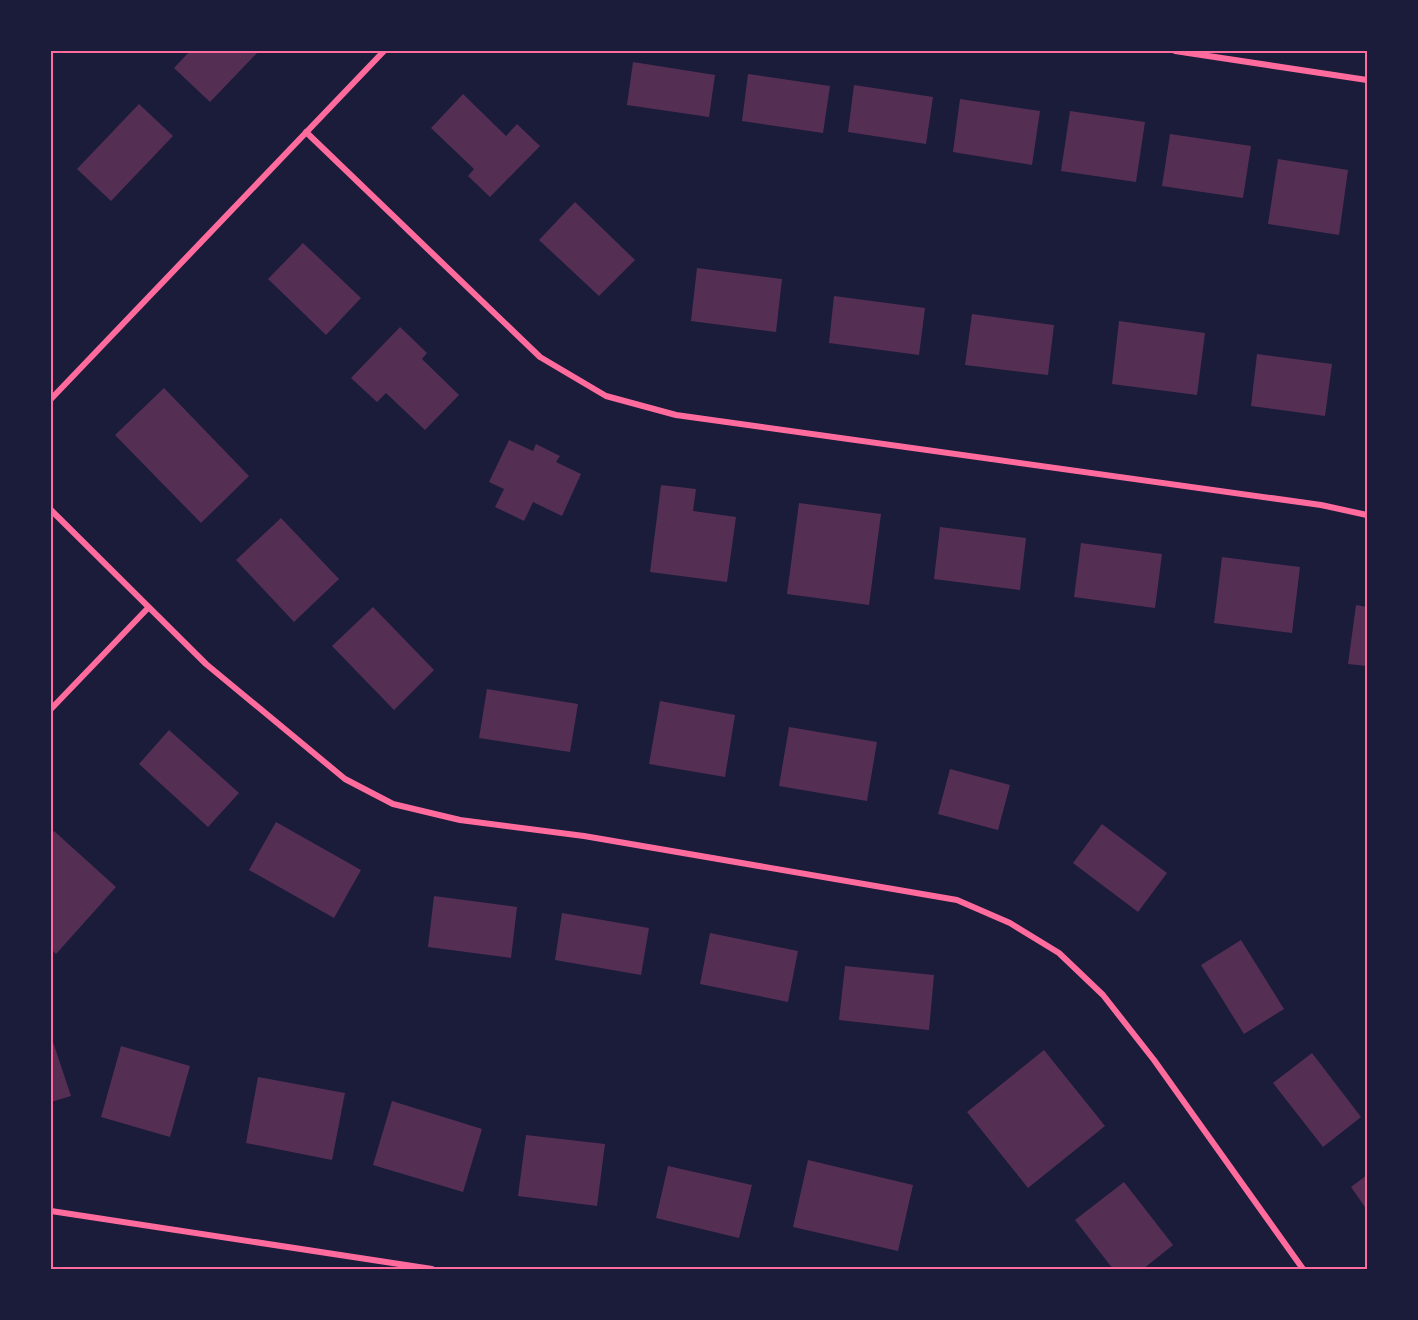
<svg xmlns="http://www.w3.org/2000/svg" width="1418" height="1320" font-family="Poppins,sans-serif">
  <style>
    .building { fill: #542f53 }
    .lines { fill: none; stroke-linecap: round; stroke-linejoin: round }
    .minor { stroke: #ff6b9d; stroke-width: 6 }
    .neatline { fill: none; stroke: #ff6b9d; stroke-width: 2 }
  </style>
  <rect width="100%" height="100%" fill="#1b1b3a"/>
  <g class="building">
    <polygon points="190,51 259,51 210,102 174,68"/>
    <polygon points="633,62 715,75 709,117 627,105"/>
    <polygon points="748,74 830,86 823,133 742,121"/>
    <polygon points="854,85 933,97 926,144 848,132"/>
    <polygon points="463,94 506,136 517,124 540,146 490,197 468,176 474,169 431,128"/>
    <polygon points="960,99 1040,111 1032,165 953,152"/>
    <polygon points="139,104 173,136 111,201 77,169"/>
    <polygon points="1070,111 1145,122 1136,182 1061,171"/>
    <polygon points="1170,134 1251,146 1243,198 1162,186"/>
    <polygon points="1278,159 1348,170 1339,235 1268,224"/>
    <polygon points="575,202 635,260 599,296 539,240"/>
    <polygon points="303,243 361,298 326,335 268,279"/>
    <polygon points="697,268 782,279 776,332 691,321"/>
    <polygon points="834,296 925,308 919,355 829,343"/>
    <polygon points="972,314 1054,325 1048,375 965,365"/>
    <polygon points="1119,321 1205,333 1197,395 1112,384"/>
    <polygon points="400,327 427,353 422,359 459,395 425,430 386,393 377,402 351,378"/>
    <polygon points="1257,354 1332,364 1325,416 1251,406"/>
    <polygon points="164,388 249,476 201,523 115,435"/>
    <polygon points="509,440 533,451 536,444 560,456 556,462 581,474 562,516 533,502 524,521 495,507 504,489 489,482"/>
    <polygon points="661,485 696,489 693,511 736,517 727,582 650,572"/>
    <polygon points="799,503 881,514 869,605 787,594"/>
    <polygon points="281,518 339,579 294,622 236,560"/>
    <polygon points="940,527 1026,538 1020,590 934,579"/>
    <polygon points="1081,543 1162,554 1155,608 1074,597"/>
    <polygon points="1222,557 1300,567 1292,633 1214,623"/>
    <polygon points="1356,605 1367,607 1367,666 1348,664"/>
    <polygon points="373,607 434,670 394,710 332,646"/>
    <polygon points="487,689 578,704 570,752 479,738"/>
    <polygon points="660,701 735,715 725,777 649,764"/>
    <polygon points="789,727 877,742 867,801 779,786"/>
    <polygon points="169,730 239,793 208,827 139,764"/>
    <polygon points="950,769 1010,785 998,830 938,814"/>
    <polygon points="276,822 361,870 334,918 249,870"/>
    <polygon points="1102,824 1167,873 1138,912 1073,863"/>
    <polygon points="54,831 116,887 56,954 51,949 51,834"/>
    <polygon points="434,896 517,907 511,958 428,947"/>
    <polygon points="562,913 649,928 641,975 555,960"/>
    <polygon points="710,933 798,951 788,1002 700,984"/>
    <polygon points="1241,940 1284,1009 1244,1034 1201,965"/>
    <polygon points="845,966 934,975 929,1030 839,1020"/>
    <polygon points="51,1036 71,1096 51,1102"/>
    <polygon points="121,1046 190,1066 170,1137 101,1117"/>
    <polygon points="1044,1050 1105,1126 1028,1188 967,1112"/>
    <polygon points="1312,1053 1361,1117 1323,1147 1273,1083"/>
    <polygon points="258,1077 345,1093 332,1160 246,1143"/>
    <polygon points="392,1101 482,1129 463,1192 373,1165"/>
    <polygon points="526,1135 605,1144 597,1206 518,1196"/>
    <polygon points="808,1160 913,1185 898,1251 793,1227"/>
    <polygon points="668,1166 752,1185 739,1238 656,1218"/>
    <polygon points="1367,1175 1367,1210 1351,1187"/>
    <polygon points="1124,1182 1173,1245 1143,1269 1113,1269 1075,1220"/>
  </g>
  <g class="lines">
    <g class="minor">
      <polyline points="1175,51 1367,80"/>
      <polyline points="306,132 540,357 606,396 676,415 1321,505 1367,515"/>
      <polyline points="51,399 384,51"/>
      <polyline points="51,510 206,664 345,779 393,804 460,820 584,836 957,900 1010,923 1059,953 1103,995 1154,1060 1303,1269"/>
      <polyline points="51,709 148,608"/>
      <polyline points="51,1211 432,1269"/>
    </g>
  </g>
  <rect width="1418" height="1320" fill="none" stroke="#1b1b3a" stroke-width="105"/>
  <rect x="52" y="52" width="1314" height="1216" class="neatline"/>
</svg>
